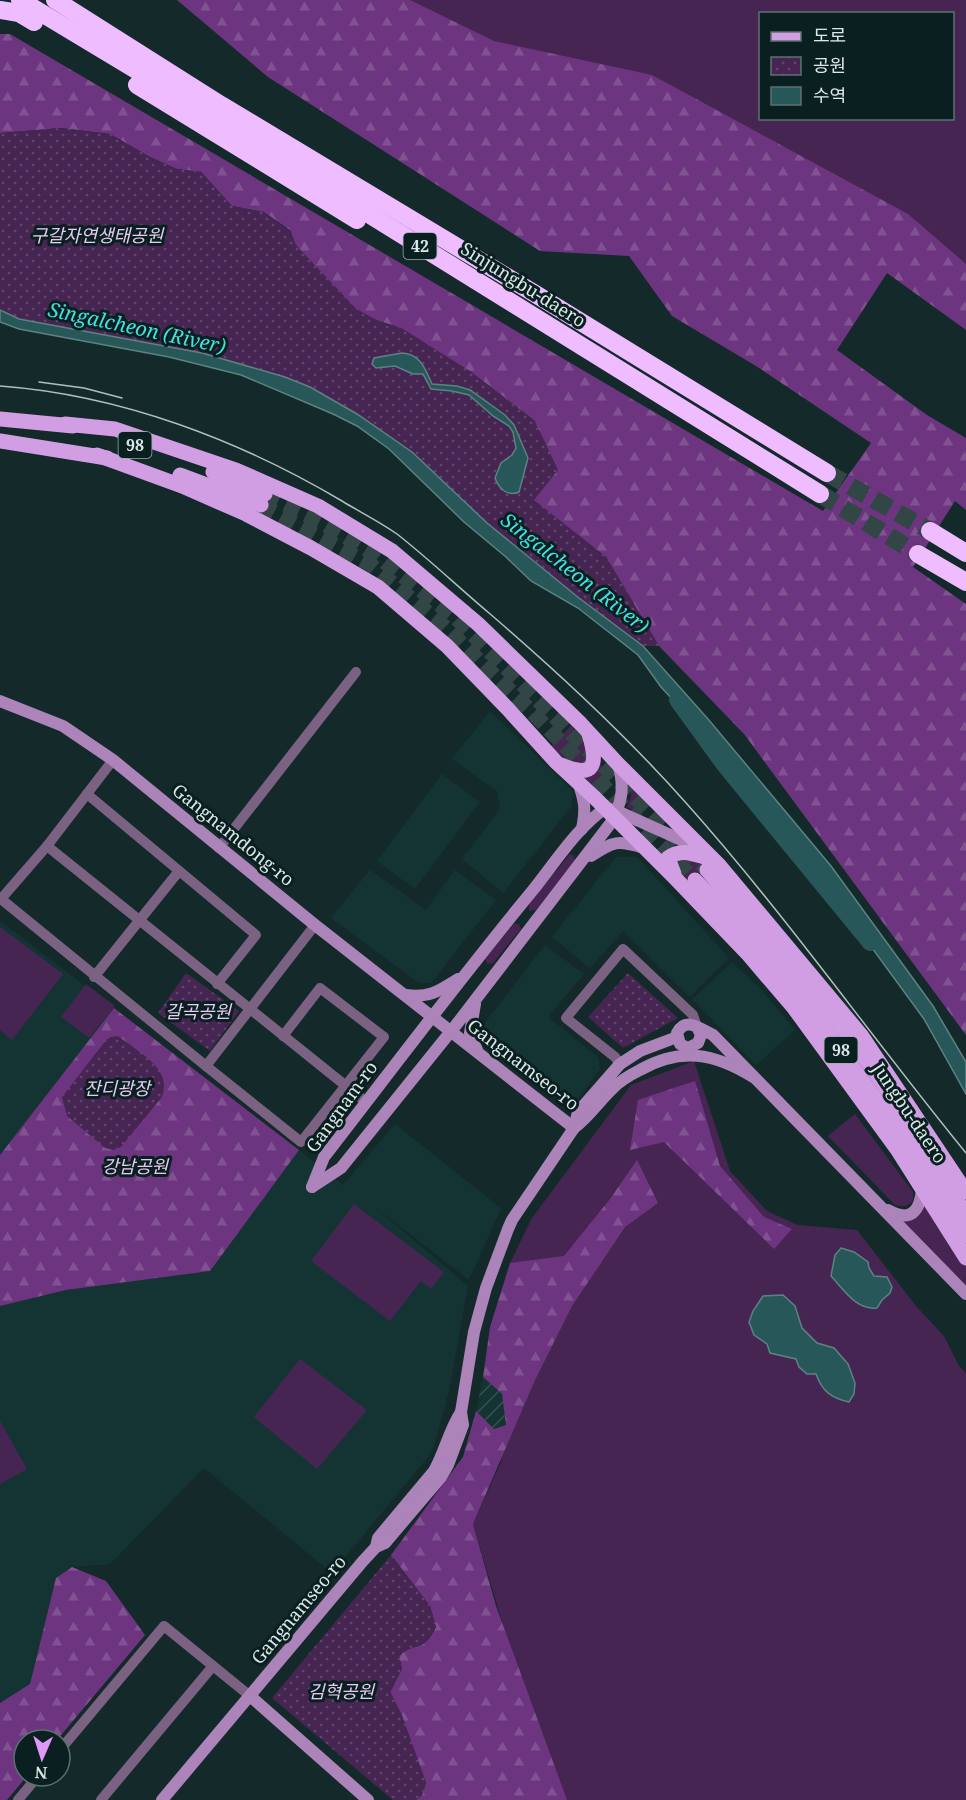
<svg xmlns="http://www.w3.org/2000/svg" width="966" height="1800" font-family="'Noto Serif','Noto Sans KR',serif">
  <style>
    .built { fill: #143434 }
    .industrial { fill: url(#industrial-furrows) }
    .grass { fill: #462552; fill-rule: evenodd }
    .forest { fill: url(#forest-firs) }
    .park { fill: url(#park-dots) }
    .water { fill: #275758; stroke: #5d8283; stroke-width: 1.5 }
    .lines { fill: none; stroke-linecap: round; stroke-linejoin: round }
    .river { stroke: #275758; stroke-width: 16 }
    .primary-tunnel { stroke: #324646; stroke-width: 15; stroke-dasharray: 15 8; stroke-linecap: butt }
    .highway-tunnel { stroke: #324646; stroke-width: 18; stroke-dasharray: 18 9; stroke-linecap: butt }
    .street { stroke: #7b6283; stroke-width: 10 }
    .secondary { stroke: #ac84b9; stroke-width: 12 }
    .primary { stroke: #d29ee3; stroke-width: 15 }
    .highway { stroke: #eebcff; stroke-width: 18 }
    .tram { stroke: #b0bfbe; stroke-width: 1.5 }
    .labels { text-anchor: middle; stroke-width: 6; stroke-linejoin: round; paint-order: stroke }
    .shield { fill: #0a2020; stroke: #9cabab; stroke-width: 1.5 }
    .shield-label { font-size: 16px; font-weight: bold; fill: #dae7e6 }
    .park-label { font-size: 18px; font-style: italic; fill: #e7c9f2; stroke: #0a2020 }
    .street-label { font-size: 18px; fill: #dae7e6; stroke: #0a2020 }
    .water-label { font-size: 20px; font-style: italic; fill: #40e0e3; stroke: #0a2020 }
  </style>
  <defs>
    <pattern id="industrial-furrows" width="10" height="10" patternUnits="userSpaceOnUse" patternTransform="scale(1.5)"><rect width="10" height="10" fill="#143434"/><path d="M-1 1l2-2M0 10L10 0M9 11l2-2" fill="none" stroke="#365151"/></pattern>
    <pattern id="forest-firs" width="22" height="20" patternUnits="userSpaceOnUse" patternTransform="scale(1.5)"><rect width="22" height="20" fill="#6d357f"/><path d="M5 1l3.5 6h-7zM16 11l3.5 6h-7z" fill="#815291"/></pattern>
    <pattern id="park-dots" width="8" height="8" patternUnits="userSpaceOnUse" patternTransform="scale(1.5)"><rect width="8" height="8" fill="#462552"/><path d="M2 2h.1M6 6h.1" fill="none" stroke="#60456b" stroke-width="1.8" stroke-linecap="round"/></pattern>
  </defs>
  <rect width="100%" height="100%" fill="#14292a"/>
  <g class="built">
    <polygon points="490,711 573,791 571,807 503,893 462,859 500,809 497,791 452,759"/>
    <polygon points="442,774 480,802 415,889 377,861"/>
    <polygon points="616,857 637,857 729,958 690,997 623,931 590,968 552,937"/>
    <polygon points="370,870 426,910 455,870 496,900 431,983 419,983 331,918"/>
    <polygon points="0,921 114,1008 0,1155"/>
    <polygon points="545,945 584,974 548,1017 598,1057 600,1069 577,1100 563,1103 481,1041 480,1029"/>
    <polygon points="732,962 759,987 795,1030 756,1065 692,999"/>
    <polygon points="395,1124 501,1208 469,1280 372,1205 468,1286 449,1391 434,1446 428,1457 332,1573 204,1468 110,1564 72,1567 56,1578 30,1684 0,1703 0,1306 66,1290 209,1271 299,1150 343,1185"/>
  </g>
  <polygon class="industrial" points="483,1377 502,1394 506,1425 494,1429 476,1411"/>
  <g class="grass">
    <path d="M397 0H966V272L494 41ZM760 14H952V118H760Z"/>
    <polygon points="572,725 577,737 588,747 588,757 584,763 574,764 549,748"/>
    <polygon points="600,758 604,782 595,792 574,772"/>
    <polygon points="630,784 648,803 637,813 627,807 631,797"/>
    <polygon points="570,854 574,856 575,861 536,910 529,911 529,904"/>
    <polygon points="685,857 709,867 688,888 676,869 675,862"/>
    <polygon points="514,924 519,924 521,929 493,963 487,964 485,958"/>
    <polygon points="0,927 63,974 12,1040 0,1030"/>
    <polygon points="86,984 115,1006 89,1038 61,1017"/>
    <polygon points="694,1061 730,1171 767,1211 798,1225 857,1230 916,1306 944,1336 959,1366 966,1373 966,1800 555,1800 473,1524 501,1462 517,1362 510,1263 532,1218 631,1085"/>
    <path d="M855 1114 913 1192V1201C907 1207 903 1207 895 1205L828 1136Z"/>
    <polygon points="925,1202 966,1265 966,1290 893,1215"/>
    <polygon points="354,1204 444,1272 431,1289 421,1281 390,1321 311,1261"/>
    <polygon points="300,1359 367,1410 317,1469 254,1417"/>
    <polygon points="0,1421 27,1469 0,1484"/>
  </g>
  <g class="forest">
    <polygon points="177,0 410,0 494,41 652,75 908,214 966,264 966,330 887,273 837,350 927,415 966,438 966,510 955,501 913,567 966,604 966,1035 744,734 659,646 606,557 533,500 535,421 471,372 401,328 376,320 356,309 295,245 291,231 264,212 232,206 201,172 177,169 150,157 110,134 61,128 0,133 0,34 10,34 823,511 871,443 756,366 672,316 629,256 540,251 268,77"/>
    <polygon points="114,1008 299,1150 210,1271 66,1290 0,1306 0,1155"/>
    <polygon points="695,1081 720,1166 764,1217 792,1229 774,1249 664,1142 630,1150 638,1100"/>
    <path d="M637 1160 658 1203 625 1227 572 1306 535 1380 473 1524 496 1606 567 1800H416L422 1795 426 1783 402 1716 390 1692 402 1669 399 1656C416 1640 422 1655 436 1627L430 1606 391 1555 463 1457 476 1411 494 1429 506 1425 502 1394 483 1377 490 1327 510 1263 564 1256 610 1199Z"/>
    <polygon points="72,1567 106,1581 145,1635 57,1740 24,1740 24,1776 27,1776 7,1800 0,1800 0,1703 30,1684 56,1578"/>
  </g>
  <g class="park">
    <polygon points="61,128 110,134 150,157 177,169 201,172 232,206 264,212 291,232 296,245 356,309 376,320 401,328 471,372 535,421 558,470 534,500 606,557 659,646 643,646 579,598 487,523 398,442 357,414 310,387 216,356 19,319 0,310 0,133"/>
    <polygon points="186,973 239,1011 210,1051 158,1013"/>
    <polygon points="628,973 678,1018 623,1048 588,1017"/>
    <path d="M118 1036C138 1052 173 1068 162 1097L121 1147 114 1150 105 1148 67 1116 62 1097 106 1040 111 1037Z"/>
    <path d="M391 1555 430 1606 436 1627C422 1655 416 1640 399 1655L402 1669 390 1691 402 1716 426 1783 422 1795 416 1800H393L272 1698Z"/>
  </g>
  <g class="water">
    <polygon points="0,310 19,319 202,353 285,377 310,387 357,414 412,452 487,523 579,598 643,646 708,719 831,866 933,1006 966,1062 966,1094 924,1019 791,837 699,728 661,687 638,655 578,608 531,581 506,557 464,522 389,449 357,426 333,414 241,375 169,357 19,329 0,322"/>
    <path d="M402 353C421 354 425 369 432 384L457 386 470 390 505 415 514 425 528 458 519 492C508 497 499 489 495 478L501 463 512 455 516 448 513 432 509 426 493 416 469 395 452 391 431 389 423 374H413L395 366 376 368 372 364 374 358Z"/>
    <path d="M841 1248 854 1252 868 1262 869 1268 874 1276 887 1277 892 1287 890 1293 882 1300 877 1308C856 1310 844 1290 831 1276L835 1255Z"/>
    <path d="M783 1295 795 1306 802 1328 817 1343 834 1348 848 1364 855 1383 854 1394 849 1402C831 1398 822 1391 816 1374H807L799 1367 796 1359 770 1353 767 1344 754 1335 749 1322 753 1311 763 1296Z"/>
  </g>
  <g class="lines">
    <polyline class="river" points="677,700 724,765 870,943"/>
    <g class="primary-tunnel">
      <polyline points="265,494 321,522 377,556 456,618 707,870"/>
      <polyline points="261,505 371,565 445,627 531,711 695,880"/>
    </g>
    <g class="highway-tunnel">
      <polyline points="827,473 930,531"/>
      <polyline points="820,494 918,554"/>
    </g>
    <g class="street">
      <polyline points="113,760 47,846 1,899 206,1066 315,925"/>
      <polyline points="87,794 256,935 217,984"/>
      <polyline points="47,846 366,1102"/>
      <polyline points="219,848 356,672"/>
      <polyline points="94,977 179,871"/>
      <polyline points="620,1064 615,1057 566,1018 623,949 693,1015 697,1027"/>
      <polyline points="206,1066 301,1142 384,1037 320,988 283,1036"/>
      <polyline points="60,1750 164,1626 250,1696"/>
      <polyline points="18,1800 38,1776"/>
      <polyline points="101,1800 213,1666"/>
    </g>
    <g class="secondary">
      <polyline points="0,701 63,726 113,760 315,925 574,1128"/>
      <path d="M578 782C585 802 586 809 582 829"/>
      <path d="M591 856C614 841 617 840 644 848"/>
      <path d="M406 995C430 998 439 991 458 979"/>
      <polyline points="475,1004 470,1033 477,1050"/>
      <path d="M697 1027 701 1035 698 1043 688 1048 680 1044 677 1033C686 1016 700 1029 713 1035L966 1294"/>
      <polyline points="574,1128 578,1112 620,1064 640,1051 677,1037"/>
      <path d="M312 1187 324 1157C393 1068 461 977 533 890 554 864 578 826 606 808L617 811 688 843 698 851"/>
      <path d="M312 1187 341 1168 456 1025 610 824C622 804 625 787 618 764"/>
      <path d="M888 1210C911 1223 920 1211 922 1189"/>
      <path d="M376 1547 378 1538 434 1471C445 1452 449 1430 461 1412"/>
      <polyline points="250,1696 368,1800"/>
      <path d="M162 1800 363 1561 376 1547 385 1543 441 1477 448 1465 463 1425 461 1412 474 1332 486 1288 508 1229 512 1220 574 1128C591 1115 598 1102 613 1088 620 1081 630 1075 640 1070 681 1047 714 1053 753 1077"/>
    </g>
    <g class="primary">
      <polyline points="0,419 73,426"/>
      <polyline points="65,424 115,429 236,470 318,506 392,551 478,624 581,724 618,764 719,865 861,1035 966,1192"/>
      <polyline points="0,441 107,458"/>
      <polyline points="97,455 182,486 246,514 311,548 378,587 447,646 508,709 556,762 595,798 675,878 747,953 794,1008 897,1149 966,1258"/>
      <polyline points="213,472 265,494"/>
      <polyline points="180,475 261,505"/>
      <path d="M561 765C596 780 598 763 589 734"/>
      <path d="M707 870C759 930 814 989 861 1053 899 1104 932 1160 966 1215"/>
      <path d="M674 874 668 858C681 848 693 854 708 858"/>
      <path d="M695 880C802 987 886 1109 966 1236"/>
    </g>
    <g class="highway">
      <polyline points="20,0 143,74 820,494"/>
      <polyline points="55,0 221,105 537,295 827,473"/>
      <polyline points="0,10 19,13 34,22"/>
      <polyline points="137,85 357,220"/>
      <polyline points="930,531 966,553"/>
      <polyline points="918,554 966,582"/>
    </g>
    <g class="tram">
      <polyline points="39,382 84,388 122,398"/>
      <path d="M0 386C121 395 239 440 342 501 360 512 380 522 397 534 429 559 458 587 489 613 559 673 626 735 687 804 786 915 872 1038 966 1153"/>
    </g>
  </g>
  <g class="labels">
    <g class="shield">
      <rect x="403.5" y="233" width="33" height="26" rx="4.5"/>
      <rect x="118.5" y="432" width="33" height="26" rx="4.5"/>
      <rect x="824.5" y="1037" width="33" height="26" rx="4.5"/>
    </g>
    <g class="shield-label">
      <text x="420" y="252">42</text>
      <text x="135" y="451">98</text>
      <text x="841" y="1056">98</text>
    </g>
    <g class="park-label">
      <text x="97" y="242">구갈자연생태공원</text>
      <text x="198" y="1018">갈곡공원</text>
      <text x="117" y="1095">잔디광장</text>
      <text x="135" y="1173">강남공원</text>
      <text x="341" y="1698">김혁공원</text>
    </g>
    <g class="street-label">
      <text transform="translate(523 285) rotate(32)" y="6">Sinjungbu-daero</text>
      <text transform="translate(233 835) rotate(39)" y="6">Gangnamdong-ro</text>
      <text transform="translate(523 1065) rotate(38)" y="6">Gangnamseo-ro</text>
      <text transform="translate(342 1107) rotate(-54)" y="6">Gangnam-ro</text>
      <text transform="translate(909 1113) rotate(56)" y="6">Jungbu-daero</text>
      <text transform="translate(299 1610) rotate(-50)" y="6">Gangnamseo-ro</text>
    </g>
    <g class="water-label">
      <text transform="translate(137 328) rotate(12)" y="7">Singalcheon (River)</text>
      <text transform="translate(575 573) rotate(38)" y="7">Singalcheon (River)</text>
    </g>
  </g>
  <rect x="759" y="12" width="195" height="108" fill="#0a2020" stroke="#5d706f" stroke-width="1.5"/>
  <rect x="771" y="32" width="30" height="9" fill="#d29ee3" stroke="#5d706f" stroke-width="1.5"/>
  <text x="813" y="42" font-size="18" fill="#dae7e6">도로</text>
  <rect x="771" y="57" width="30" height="18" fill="url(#park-dots)" stroke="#5d706f" stroke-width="1.5"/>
  <text x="813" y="72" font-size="18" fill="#dae7e6">공원</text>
  <rect x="771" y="87" width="30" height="18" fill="#275758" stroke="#5d706f" stroke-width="1.5"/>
  <text x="813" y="102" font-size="18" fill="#dae7e6">수역</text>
  <g transform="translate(42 1758) rotate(183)"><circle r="28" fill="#0a2020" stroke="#5d706f" stroke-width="1.5"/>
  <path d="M0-4.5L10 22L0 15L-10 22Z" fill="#dd99f4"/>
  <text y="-9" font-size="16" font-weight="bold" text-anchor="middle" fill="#dae7e6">N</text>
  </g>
</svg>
